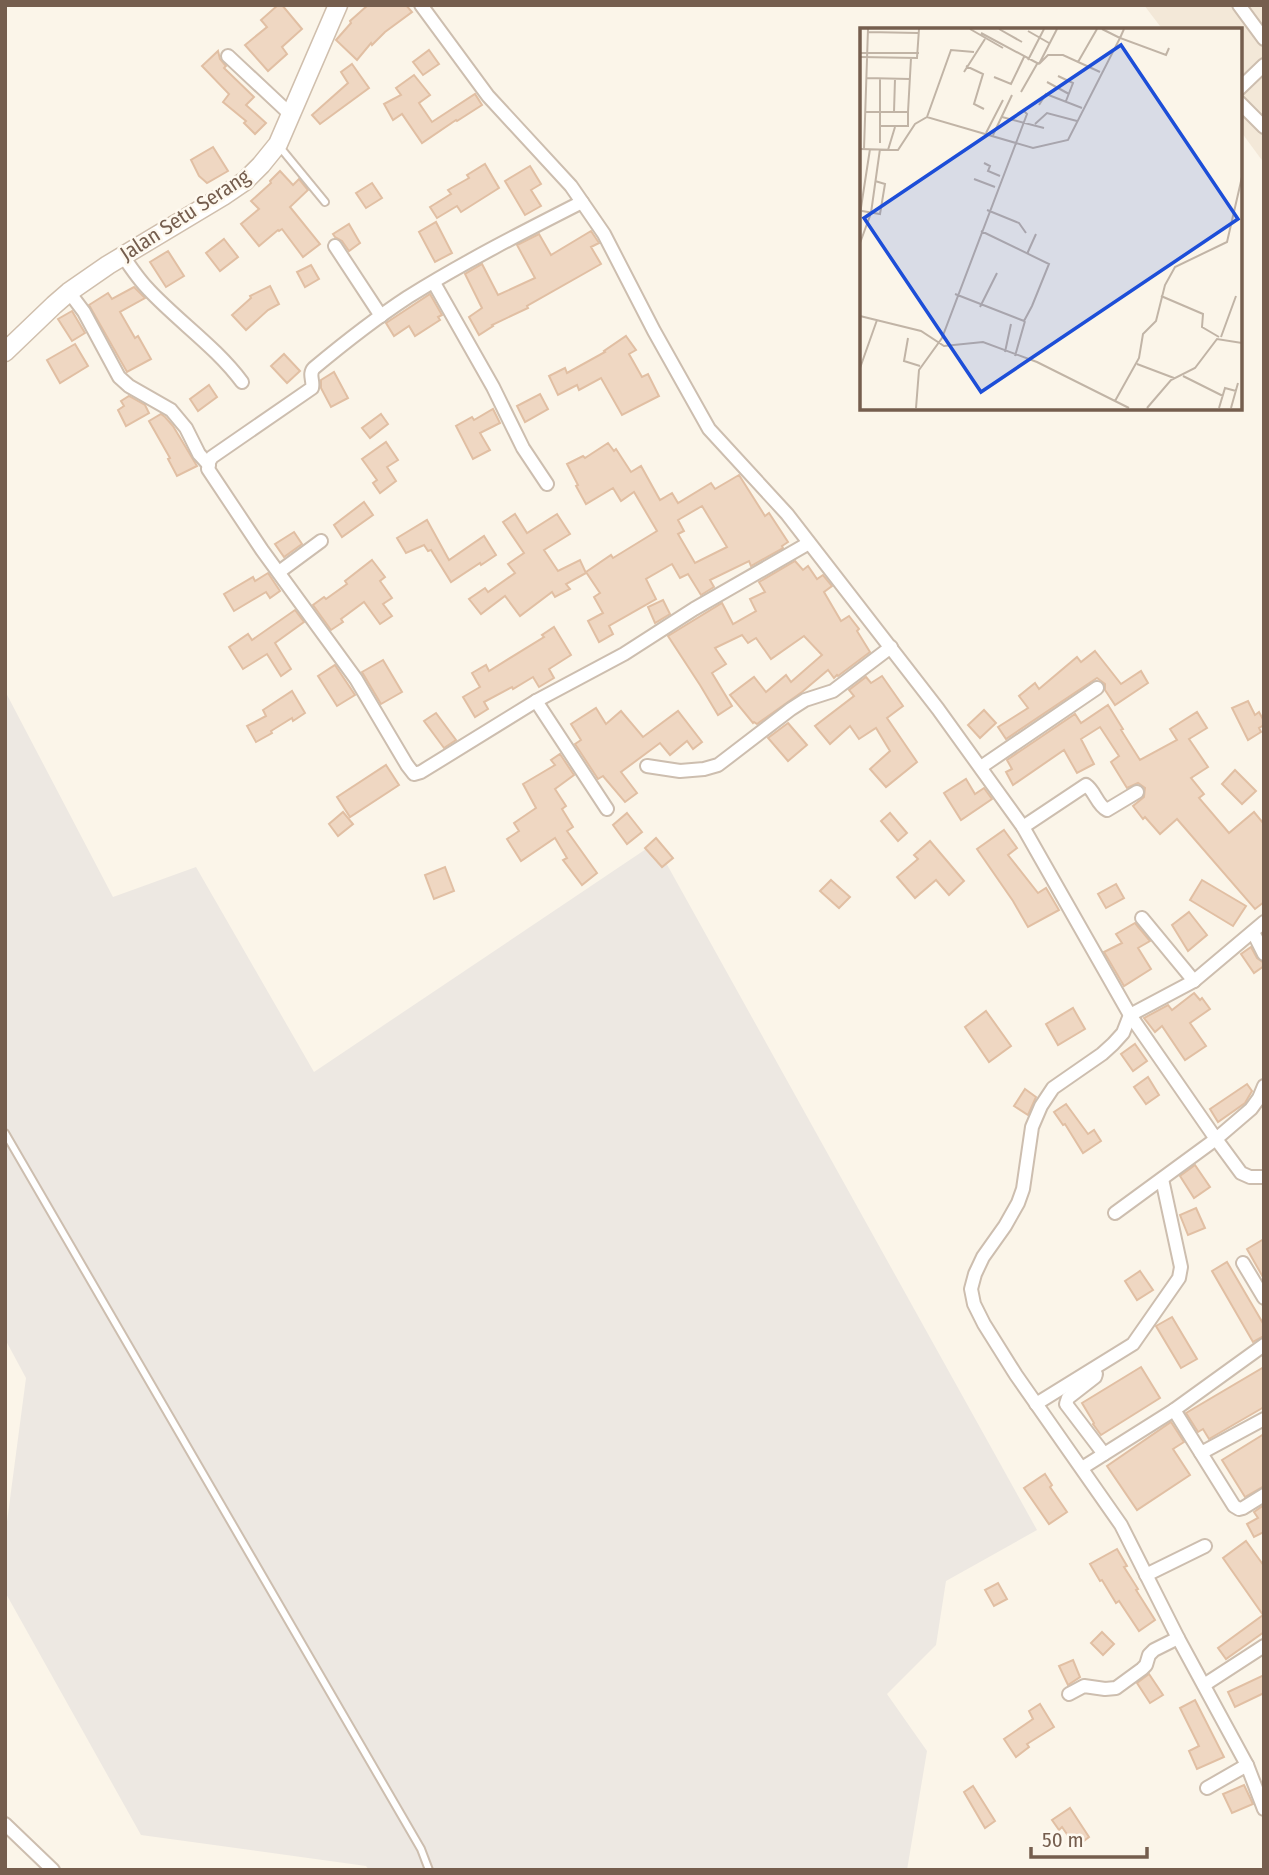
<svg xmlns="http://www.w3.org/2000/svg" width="1269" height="1875" font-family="'Fira Sans Condensed',sans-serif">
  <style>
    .residential { fill: #f3e8d8 }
    .industrial { fill: #ede8e2 }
    .building { fill: #efd7c2; stroke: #e1bfa3; stroke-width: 2; fill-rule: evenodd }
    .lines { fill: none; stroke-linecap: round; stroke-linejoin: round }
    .lane-casing { stroke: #cdbeaf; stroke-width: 10 }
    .street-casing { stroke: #cdbeaf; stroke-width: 16 }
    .secondary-casing { stroke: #d0bfad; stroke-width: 21 }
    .lane { stroke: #fff; stroke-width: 6 }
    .street { stroke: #fff; stroke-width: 12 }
    .secondary { stroke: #fff; stroke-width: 18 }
    .labels { text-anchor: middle; stroke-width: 5; stroke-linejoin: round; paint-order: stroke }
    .street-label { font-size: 21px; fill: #755e4e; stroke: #fef9ef }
    .inset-road { fill: none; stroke: #c1b4a6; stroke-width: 2 }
    .view { fill: #1d4ed8; fill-opacity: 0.15; stroke: #1d4ed8; stroke-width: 3.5 }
    .inset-edge { fill: none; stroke: #755e4e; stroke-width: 3.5 }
  </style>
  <rect width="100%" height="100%" fill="#fbf5e9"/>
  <polygon class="residential" points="1144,5 1264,5 1264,163 1239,129 1239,30 1163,30"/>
  <polygon class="industrial" points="5,691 113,897 196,867 314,1072 655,843 1037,1530 946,1581 936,1645 887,1694 927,1751 907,1870 369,1870 366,1866 141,1835 5,1592 5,1537 26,1378 5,1339"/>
  <g class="building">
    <polygon points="278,5 282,5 302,29 282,47 287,54 268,71 245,45 267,27 261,20"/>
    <polygon points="368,5 406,5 412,12 385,32 372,45 371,43 357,60 336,40 351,23 350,21"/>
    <polygon points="429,50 439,64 423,75 413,62"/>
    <polygon points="218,51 220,59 226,66 224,68 254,97 246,105 266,123 255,134 244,123 246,121 223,102 229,94 202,66"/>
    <polygon points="352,64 369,88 320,124 312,115 348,83 341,72"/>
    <polygon points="414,75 430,95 419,103 432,122 475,94 482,105 457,121 456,120 422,143 402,114 393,120 384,104 401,95 396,88"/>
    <polygon points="213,147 228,171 207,183 199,176 191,160"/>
    <polygon points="485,164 499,188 461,212 457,206 437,218 430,207 451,194 448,190 469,178 467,175"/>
    <polygon points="530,166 541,184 531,190 541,206 525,215 505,181"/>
    <polygon points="280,171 293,185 299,179 308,190 290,207 320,244 303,257 282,229 279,231 278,230 259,246 241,224 259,209 251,201 271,183 270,181"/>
    <polygon points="372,183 382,198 366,208 356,193"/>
    <polygon points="436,222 452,253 435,262 419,232"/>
    <polygon points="349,224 360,243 349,251 342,241 335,237 333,234"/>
    <polygon points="591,231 599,243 591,247 601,264 527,306 528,308 492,325 493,326 479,335 469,317 482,308 465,274 482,264 498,295 535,278 517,245 539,234 551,255"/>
    <polygon points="224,239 238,257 220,271 206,253"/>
    <polygon points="168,251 184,276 166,287 150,262"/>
    <polygon points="311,265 319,279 305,287 297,272"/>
    <polygon points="270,286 279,304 268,310 246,330 232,315 251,298 250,296"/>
    <polygon points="134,287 145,298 120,312 135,338 138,336 151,359 127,372 89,305 108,293 112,299"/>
    <polygon points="430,294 442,315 438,317 440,320 415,336 409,326 394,336 386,323"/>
    <polygon points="72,311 85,333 72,341 58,319"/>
    <polygon points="626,336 636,350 629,354 642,377 648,374 659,396 622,415 601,378 579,390 577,385 558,395 549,376 565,368 567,373 605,352 604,351"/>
    <polygon points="75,344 88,366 60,383 47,360"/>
    <polygon points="284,354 300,371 287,383 271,366"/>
    <polygon points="334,372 348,398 331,407 321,388 321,380"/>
    <polygon points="209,385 217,397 198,411 190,399"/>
    <polygon points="540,394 548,409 525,422 517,406"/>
    <polygon points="129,396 145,405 149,413 126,426 118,410 124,406 121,401"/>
    <polygon points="493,409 500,423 480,433 490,450 473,459 456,426 472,417 474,420"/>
    <polygon points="161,414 165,417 173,426 197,466 177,476 168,459 170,458 149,421"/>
    <polygon points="381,414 388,424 370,438 362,428"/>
    <polygon points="386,442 398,460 387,467 396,481 380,493 373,483 377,480 362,459"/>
    <path d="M608 443 614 451 616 449 631 472 641 466 660 500 672 493 678 503 711 483 715 489 739 475 765 516 769 513 788 542 782 546 783 548 751 566 749 561 710 580 714 587 701 595 688 574 680 578 672 564 646 579 656 599 609 626 613 634 599 642 588 621 603 613 594 597 600 593 586 572 611 555 613 558 657 531 634 492 621 501 613 488 586 504 576 486 578 485 567 464 583 456 585 458ZM702 506 727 547 695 563 678 534 684 531 678 520Z"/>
    <polygon points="364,502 373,515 342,537 334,525"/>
    <polygon points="515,514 527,533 557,514 570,534 544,550 558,571 580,560 586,573 566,584 570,589 555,597 552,592 520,616 505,596 481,614 469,599 485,588 488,592 515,573 508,564 524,553 503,522"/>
    <polygon points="427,520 449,560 484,536 496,555 481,565 480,563 451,582 431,550 428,551 424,545 406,553 397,538"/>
    <polygon points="294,532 302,544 284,557 275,544"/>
    <polygon points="372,560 385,577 380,581 392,598 383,604 392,616 380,624 364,602 341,619 343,622 331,630 313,605 324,597 326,599 347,584 345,581"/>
    <polygon points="795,561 803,570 808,566 817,579 823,575 832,586 824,592 841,621 849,616 859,629 857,631 870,652 838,676 837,675 834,678 828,670 802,692 757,724 754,722 753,723 730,695 754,677 766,692 786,675 791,682 822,655 804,636 771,659 756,638 748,643 742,635 715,648 726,664 712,673 732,706 718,715 700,685 668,636 722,603 733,624 756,611 750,599 765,592 759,582"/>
    <polygon points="268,573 280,591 270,598 266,592 234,611 224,594 253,577 255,581"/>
    <polygon points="663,600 670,614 655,623 648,607"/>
    <polygon points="295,610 304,622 275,643 291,669 281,676 267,654 243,669 229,647 248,634 252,640"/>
    <polygon points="554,627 571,655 549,669 554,678 539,687 533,677 513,689 512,687 484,702 488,709 475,717 463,697 480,687 472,673 486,665 489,671 544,637 542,635"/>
    <polygon points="1095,651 1121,684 1141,671 1148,683 1115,705 1105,690 1105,684 1097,678 1006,739 998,727 1028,708 1019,696 1035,683 1039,689 1077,657 1081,662"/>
    <polygon points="383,660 402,692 381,704 362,672"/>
    <polygon points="335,665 355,695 337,706 318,676"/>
    <polygon points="882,676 903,706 887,718 917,762 886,787 870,769 890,751 876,728 859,739 850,726 830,744 815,726 854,696 849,690 866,677 871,683"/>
    <polygon points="292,691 305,713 293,721 292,718 271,731 272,733 256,742 247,726 266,716 263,710"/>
    <polygon points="1248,701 1255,715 1259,712 1264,721 1264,725 1259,728 1261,732 1248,740 1232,708"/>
    <polygon points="1108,705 1123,729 1121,730 1140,760 1177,740 1170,729 1197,712 1207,728 1189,739 1208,767 1191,778 1204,794 1199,798 1229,833 1254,812 1264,824 1264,902 1255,909 1177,819 1160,834 1145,817 1143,819 1133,806 1144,797 1145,788 1138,783 1127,788 1111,762 1119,756 1100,727 1081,739 1094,764 1077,773 1064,750 1013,785 1006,772 1012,769 1007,760 1075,714 1081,723"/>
    <polygon points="596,708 606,724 621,711 643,737 678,711 702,742 693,749 687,741 670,755 660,743 621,772 637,793 625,802 603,776 598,779 575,744 581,740 571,724"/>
    <polygon points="984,710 996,723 980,738 968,725"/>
    <polygon points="436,713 456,740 444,748 424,721"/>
    <polygon points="788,723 807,745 788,761 768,738"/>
    <polygon points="560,754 574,775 555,789 566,806 562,809 573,827 567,831 597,873 582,885 563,860 567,858 555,838 521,861 507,839 519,831 514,823 536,808 523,784 555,765 551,760"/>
    <polygon points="386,765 399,785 350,817 337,797"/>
    <polygon points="1235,770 1256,791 1242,804 1222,784"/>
    <polygon points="966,779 975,794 984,788 992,799 961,820 944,793"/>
    <polygon points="343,812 353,824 338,836 329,824"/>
    <polygon points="627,813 642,832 627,844 613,825"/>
    <polygon points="890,813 907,833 898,841 881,821"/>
    <polygon points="1004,830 1017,848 1008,855 1038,893 1046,888 1059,910 1028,927 1013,901 977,849"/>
    <polygon points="656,838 673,858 662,867 645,848"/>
    <polygon points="930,841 964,881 949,895 936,880 915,898 897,877 918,859 914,855"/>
    <polygon points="445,867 454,891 434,899 425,875"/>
    <polygon points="831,880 850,897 839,908 820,891"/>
    <polygon points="1202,880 1246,906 1233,926 1190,900"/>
    <polygon points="1116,884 1124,898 1106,908 1098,894"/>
    <polygon points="1189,912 1207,935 1188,951 1172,925"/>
    <polygon points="1135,923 1150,941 1138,948 1151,969 1124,986 1104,952 1122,943 1116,934"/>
    <polygon points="1251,947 1257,958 1264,963 1264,966 1254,973 1241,954"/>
    <polygon points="1194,993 1200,1000 1202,998 1210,1009 1190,1023 1206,1046 1185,1060 1162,1026 1155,1032 1144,1018 1168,1005 1172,1010"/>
    <polygon points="1073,1008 1085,1029 1058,1045 1046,1024"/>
    <polygon points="986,1011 1011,1046 989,1062 965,1027"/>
    <polygon points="1135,1044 1147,1061 1133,1071 1121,1054"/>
    <polygon points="1148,1077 1159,1095 1146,1104 1134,1087"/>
    <polygon points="1247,1084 1252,1091 1245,1103 1218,1122 1210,1109"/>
    <polygon points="1025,1089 1036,1097 1028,1115 1014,1106"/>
    <polygon points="1066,1104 1088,1134 1094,1130 1101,1141 1083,1153 1065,1124 1063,1125 1054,1112"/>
    <polygon points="1195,1165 1210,1187 1194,1198 1180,1176"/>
    <polygon points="1196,1208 1205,1228 1188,1235 1180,1215"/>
    <polygon points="1264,1239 1264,1279 1247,1249"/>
    <polygon points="1227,1262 1264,1325 1264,1336 1253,1342 1212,1271"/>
    <polygon points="1140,1271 1153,1290 1137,1300 1125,1281"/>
    <polygon points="1172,1317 1197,1359 1181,1368 1156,1326"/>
    <polygon points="1141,1367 1160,1398 1101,1435 1093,1424 1094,1423 1082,1403"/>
    <polygon points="1264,1367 1264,1407 1209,1439 1203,1429 1198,1432 1186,1413"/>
    <polygon points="1171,1422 1184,1442 1173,1449 1190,1475 1137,1510 1107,1466"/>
    <polygon points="1264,1434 1264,1486 1245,1497 1222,1460"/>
    <polygon points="1045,1474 1052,1485 1050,1487 1067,1512 1049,1524 1024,1488"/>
    <polygon points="1264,1505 1264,1532 1254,1537 1247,1524 1258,1518 1254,1512"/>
    <polygon points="1246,1541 1264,1566 1264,1632 1226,1659 1218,1648 1263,1615 1223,1558"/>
    <polygon points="1117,1549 1127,1566 1124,1567 1138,1589 1136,1590 1155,1620 1139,1631 1119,1601 1116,1603 1102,1580 1100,1581 1090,1564"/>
    <polygon points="998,1583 1007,1599 994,1606 985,1590"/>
    <polygon points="1102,1632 1114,1644 1103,1655 1091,1643"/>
    <polygon points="1073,1660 1080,1677 1068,1685 1059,1666"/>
    <polygon points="1149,1674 1163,1695 1150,1703 1137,1683"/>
    <polygon points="1264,1675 1264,1693 1235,1707 1228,1692"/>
    <polygon points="1195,1700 1224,1757 1197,1769 1189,1751 1199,1746 1180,1708"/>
    <polygon points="1040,1704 1054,1727 1027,1744 1029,1747 1016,1757 1004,1739 1033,1719 1029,1711"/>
    <polygon points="1244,1785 1253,1804 1232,1813 1223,1794"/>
    <polygon points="973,1786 995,1821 985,1828 964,1792"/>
    <polygon points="1070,1808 1089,1837 1076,1847 1062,1827 1059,1830 1052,1820"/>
  </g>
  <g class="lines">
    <defs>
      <g id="lane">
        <polyline points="279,146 325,202"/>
        <polyline points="5,1133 421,1849 429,1870"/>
      </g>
      <g id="street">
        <polyline points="421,5 488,96 571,186 604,234 654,331 709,429 787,514 938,709 1023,827 1130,1015 1216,1139 1241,1173 1250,1177 1264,1177"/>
        <polyline points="1239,5 1264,39"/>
        <polyline points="228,56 290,114"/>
        <polyline points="1239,89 1264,65"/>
        <polyline points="1239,102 1264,127"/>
        <path d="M582 202C523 232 464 262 408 297 376 318 344 343 314 368 308 374 314 381 312 388L212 457 209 462 208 469 262 550 356 679 407 765 414 774 421 772 536 701 624 654 694 609 809 543"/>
        <polyline points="335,246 381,316"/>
        <path d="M123 256C131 268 139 280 149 290 179 322 216 347 242 382"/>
        <polyline points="434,283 493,387 523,448 547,484"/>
        <polyline points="69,292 84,312 119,377 129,386 171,410 186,428 199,454 209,465"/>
        <polyline points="279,572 321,541"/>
        <polyline points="536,701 607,809"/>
        <polyline points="647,766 680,771 704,769 718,765 791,709 805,700 833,691 891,647"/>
        <polyline points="981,767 1097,688"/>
        <path d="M1023 827 1086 785C1095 791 1097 805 1107 810L1137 792"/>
        <polyline points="1142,918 1194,981"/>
        <polyline points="1264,922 1194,981 1130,1015 1123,1033 1113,1044 1102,1054 1053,1088 1041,1106 1032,1127 1023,1189 1018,1203 1005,1226 983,1257 975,1274 971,1289 974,1304 984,1324 1016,1375 1121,1525 1178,1638 1247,1765 1264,1809"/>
        <polyline points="1253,932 1264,954"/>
        <polyline points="1115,1213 1216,1139 1251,1109 1259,1098 1264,1086"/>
        <polyline points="1243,1263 1264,1298"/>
        <polyline points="1093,1370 1096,1374 1095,1377 1068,1398 1066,1404 1104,1454"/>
        <polyline points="1036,1404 1133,1344 1179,1278 1181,1267 1162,1179"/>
        <polyline points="1174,1410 1234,1506 1239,1509 1243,1508 1264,1495"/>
        <polyline points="1201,1453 1264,1419"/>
        <polyline points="1082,1468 1174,1410 1264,1345"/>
        <polyline points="1146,1575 1205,1546"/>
        <polyline points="1204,1685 1264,1646"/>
        <polyline points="1069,1694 1084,1686 1105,1689 1116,1688 1142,1669 1146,1665 1149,1655 1154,1650 1178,1638"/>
        <polyline points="1207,1788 1247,1765"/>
        <polyline points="5,1824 53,1870"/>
      </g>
      <polyline id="secondary" points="5,352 54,305 69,292 108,265 223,196 245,181 261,165 278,144 338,5"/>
    </defs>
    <use href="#lane" class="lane-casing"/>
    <use href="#street" class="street-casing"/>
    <use href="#secondary" class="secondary-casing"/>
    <use href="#lane" class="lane"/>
    <use href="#street" class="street"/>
    <use href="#secondary" class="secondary"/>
  </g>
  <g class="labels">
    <g class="street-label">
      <text transform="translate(185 215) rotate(-33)" y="7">Jalan Setu Serang</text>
    </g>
  </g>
  <g transform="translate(860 28)">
    <rect width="382" height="382" fill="#fbf5e9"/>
    <path class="inset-road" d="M110 1 143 20M139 1 162 14M264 1 260 10 306 27 309 20M168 3 189 15M8 4 58 5M121 5 179 36M0 25H59M0 29 57 30 59 1M168 32 184 1M218 34 237 1M179 36 188 27H203L240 44M179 36 197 1M106 38 123 46 114 76 124 81M104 44 125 11M198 48 213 55 206 73M134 49 151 56 164 29M6 50 50 51M187 54 209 66M161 64 177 36M179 77 186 66 222 80M5 84H48L51 30M34 84 35 51M67 89 91 22 114 24M142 89 184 100M175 96 187 85 217 93M20 98H48V84M126 105 143 72M133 107 152 67M20 115V51M0 121 38 122 55 96 67 89 173 120 208 112 260 10 242 1M4 121 8 1M28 122 35 99M124 135 130 138 128 143 140 148M114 151 135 159M127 182 159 195 166 205M2 183 20 186 25 156 15 153M0 186 10 121M0 215 11 185 20 121M167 226 176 206M95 266 164 293 172 278 189 236 121 203M301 268 343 286 342 299 359 309M120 279 137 245M0 288 61 303 84 318 123 314 177 334 269 380M361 309 376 268M48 310 44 333 60 338M145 324 151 296M155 328 165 293M277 336 314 350M0 340 17 292M323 348 363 368M255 373 279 330 283 306 296 293 305 257 315 239 367 214 382 149M56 380 59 342 82 310 167 86 163 82M287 380 311 352 335 340 357 311 382 315M359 380 365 360 376 363M371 380 378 355"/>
    <path class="view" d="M261 17 378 191 121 364 4 190Z"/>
    <rect width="382" height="382" class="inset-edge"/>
  </g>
  <rect width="1269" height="1875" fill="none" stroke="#755e4e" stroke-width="14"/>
  <path d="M1031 1847v10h116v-10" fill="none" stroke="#755e4e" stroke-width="3.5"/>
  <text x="1042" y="1847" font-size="21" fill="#755e4e" stroke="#fef9ef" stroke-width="5" paint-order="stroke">50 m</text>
</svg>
